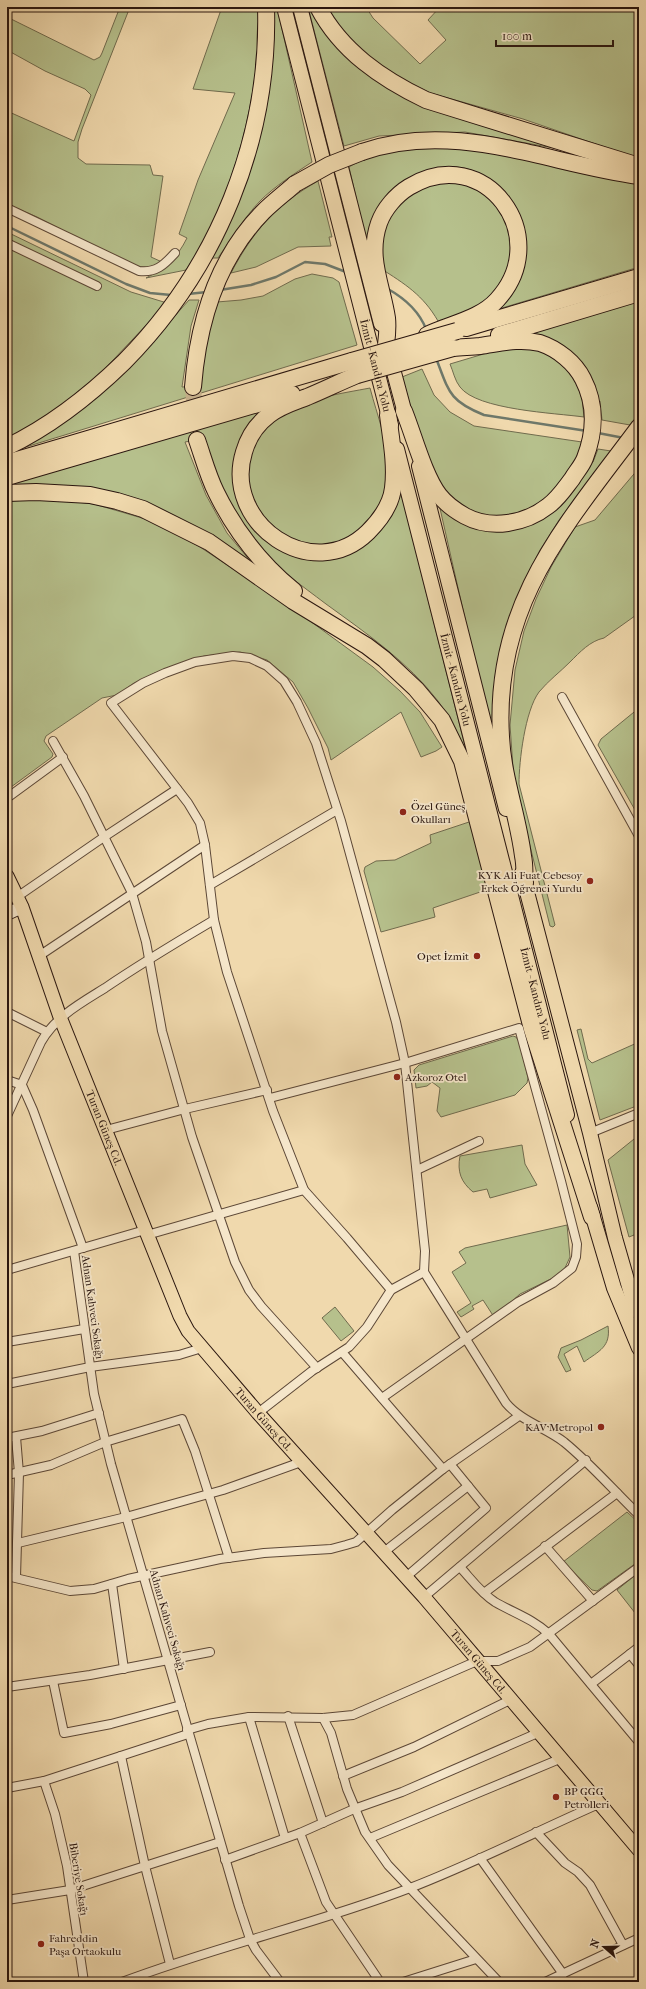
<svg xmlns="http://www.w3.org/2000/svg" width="646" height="1989" font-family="'IM FELL French Canon',serif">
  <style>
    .green { fill: #b6c08c; stroke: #706b4e }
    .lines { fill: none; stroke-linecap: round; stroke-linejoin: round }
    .stream { stroke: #6e786a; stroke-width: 2.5 }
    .motorway-tunnel { stroke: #c8b28d; stroke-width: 16; stroke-dasharray: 16 8; stroke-linecap: butt }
    .minor-casing { stroke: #5c4736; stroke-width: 10 }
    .secondary-casing { stroke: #2a160f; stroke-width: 14 }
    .primary-casing { stroke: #2a160f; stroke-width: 15 }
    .trunk-casing { stroke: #2a160f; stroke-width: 16 }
    .motorway-casing { stroke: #2a160f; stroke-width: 18 }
    .minor { stroke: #f5e6ca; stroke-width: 8 }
    .secondary { stroke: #f5e6ca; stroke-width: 12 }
    .primary { stroke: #f0d9ad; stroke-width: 13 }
    .trunk { stroke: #f0d9ad; stroke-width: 14 }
    .motorway { stroke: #f0d9ad; stroke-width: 16 }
    .motorway-bridge-casing { stroke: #2a160f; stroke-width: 18; stroke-linecap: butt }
    .motorway-bridge { stroke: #f0d9ad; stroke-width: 16 }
    .poi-dot { fill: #8f2418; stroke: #f5e6ca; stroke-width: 1.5 }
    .labels { text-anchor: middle; stroke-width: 3.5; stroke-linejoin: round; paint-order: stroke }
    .street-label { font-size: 11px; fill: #2a160f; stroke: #f5e6ca }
    .poi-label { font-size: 11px; fill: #2a160f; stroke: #f5e6ca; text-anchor: start }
  </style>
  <rect width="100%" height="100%" fill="#f0d9ad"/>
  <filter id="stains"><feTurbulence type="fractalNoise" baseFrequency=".005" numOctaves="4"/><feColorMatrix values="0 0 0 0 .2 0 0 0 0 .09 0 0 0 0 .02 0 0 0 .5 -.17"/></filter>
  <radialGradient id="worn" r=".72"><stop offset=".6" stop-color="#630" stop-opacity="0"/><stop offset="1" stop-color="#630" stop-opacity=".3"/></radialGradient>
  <g class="green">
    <path d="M120 7H130L82 129 78 142V158L86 164 150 165 153 175 163 176 151 257 162 262C153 269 143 268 131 265L37 217 7 204V111L74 141 91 95 85 89 45 71 7 50V17L94 60 100 57 102 53Z"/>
    <path d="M222 7H260C259 90 241 167 204 242 199 251 192 260 186 270L146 278C166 268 177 258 187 238L179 234 198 180 235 93 193 89Z"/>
    <path d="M271 7H277L312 162C294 174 275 186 260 201 244 218 231 239 218 258H212L243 182Z"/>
    <path d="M308 7H311C323 26 335 46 352 62 364 74 380 83 395 92L576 152 465 132 379 136 344 146Z"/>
    <polygon points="326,7 366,7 373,18 420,64 446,40 428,20 440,7 639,7 639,159 523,119 430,93 381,69 347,38"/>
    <path d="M438 147 487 150 639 184V267L492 311C504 297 520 282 524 264 535 220 501 171 456 167 441 166 428 170 415 176 406 180 394 187 388 195 381 205 372 233 367 245L349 167C377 150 407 148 438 147Z"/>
    <path d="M318 181 332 237H329L331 246 298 247 256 267 231 273C253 231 277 204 318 181Z"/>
    <path d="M456 181 486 194 508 222 512 262 492 297 472 312 438 321C423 295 405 284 380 268V236L396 205 422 186Z"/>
    <polygon points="7,232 131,292 167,303 97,377 53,412 7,440"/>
    <polygon points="312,274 333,278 339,282 357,345 16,450 165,327 189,300 199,300 191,326 182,387 199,386 205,335 217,302 241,300 263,296 295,279"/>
    <polygon points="639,300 639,413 630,425 602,420 600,401 597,402 593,388 524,335"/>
    <path d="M507 347 546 350 562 364 576 380 582 399 584 417C555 413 477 410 460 387 455 381 453 371 450 364Z"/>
    <path d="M422 369 434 395 450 412 474 426 582 442C579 449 578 458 574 465 554 501 507 532 468 509 461 506 451 502 447 496 423 461 414 417 402 377Z"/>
    <path d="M370 388C377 415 389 445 389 473 389 497 381 510 364 526 293 592 196 471 280 414 302 399 344 393 370 388Z"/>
    <path d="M266 409C258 419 243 434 239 446 211 515 289 584 355 550 364 545 374 538 380 529 388 516 393 494 398 480L473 778C464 752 455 724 438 701 408 662 366 633 326 604 301 585 275 567 254 543 229 514 215 475 197 440L185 442 206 495 227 533 256 568 174 516 11 487V484Z"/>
    <polygon points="598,449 611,451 559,520 540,550 524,582 506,629 498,756 483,698 439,504 512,530 589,461 593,462"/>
    <path d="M639 468V613L604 638C590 641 580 652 570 662 560 672 548 681 539 692 525 711 519 761 519 784L555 925 553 927 550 926 514 782 510 725 515 670 524 631 536 599 551 567 575 527 595 520Z"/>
    <polygon points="54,499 94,504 125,513 155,522 200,547 295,610 373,667 400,691 420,712 442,747 436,751 421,757 401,712 331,760 328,748 308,708 293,682 267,660 240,652 204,656 155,673 134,683 117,695 102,698 46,736 44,741 53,754 52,757 7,790 7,501"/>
    <polygon points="639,708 639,817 598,745 601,739"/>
    <polygon points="472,821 489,889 433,908 435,917 381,932 364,871 365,867 376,861 395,860 431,843 430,835"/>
    <polygon points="581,1029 588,1059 592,1063 639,1042 639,1105 600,1120 577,1030"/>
    <polygon points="513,1036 516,1037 520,1043 528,1078 527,1083 515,1095 441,1117 437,1111 440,1088 432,1082 427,1086 416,1088 414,1070 419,1065"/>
    <polygon points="639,1135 639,1233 629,1237 608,1160"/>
    <path d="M522 1145 525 1164 537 1185 490 1198 487 1189 473 1192C461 1182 457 1172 460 1156Z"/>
    <polygon points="567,1225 570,1257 564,1270 553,1278 520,1294 494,1317 483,1300 472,1306 474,1309 461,1317 457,1312 471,1303 452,1272 466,1263 459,1252 465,1248"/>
    <polygon points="335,1307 354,1331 341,1341 322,1318"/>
    <path d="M608 1326C611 1347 599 1351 584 1362L577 1346 564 1354 571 1370 566 1372 558 1357 561 1348 581 1340Z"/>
    <polygon points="627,1512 639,1523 639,1561 597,1591 592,1590 563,1562"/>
    <polygon points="639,1572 639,1618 617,1590"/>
  </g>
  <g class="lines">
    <g class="stream">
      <polyline points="7,226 126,284 150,293 171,295"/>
      <path d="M388 289C404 298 419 311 426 329"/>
      <polyline points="220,290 251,285 276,277 305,262 325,264 346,272"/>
      <polyline points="188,294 207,292"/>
      <path d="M436 358C449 392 449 401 484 415L587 431"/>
      <polyline points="598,433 624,438"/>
    </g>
    <polyline class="motorway-tunnel" points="193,387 197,440"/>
    <defs>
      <g id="minor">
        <path d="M7 208 139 271C156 273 164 265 175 253"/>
        <polyline points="7,243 97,286"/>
        <polyline points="562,697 639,836"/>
        <polyline points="53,741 84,796 132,893 146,942 162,1031 192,1137 235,1262 249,1290 261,1306 317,1368"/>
        <polyline points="7,798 63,757"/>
        <polyline points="210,885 337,810"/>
        <polyline points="17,897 104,837 177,789"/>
        <polyline points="39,956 205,845"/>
        <polyline points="7,1012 47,1032"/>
        <polyline points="7,1080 22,1085 33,1110 83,1248"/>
        <polyline points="270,1098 405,1063 519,1028 561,1181 577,1244 576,1257 572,1268 553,1283 518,1302 382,1398"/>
        <path d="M7 1116 41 1042C55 1017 81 1003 105 988 140 964 177 942 214 920"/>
        <polyline points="106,1130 185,1109 267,1090"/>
        <polyline points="590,1133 639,1113"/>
        <polyline points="417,1170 479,1141"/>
        <polyline points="147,1235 304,1190"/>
        <polyline points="74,1251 94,1394 111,1464 239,1906 250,1939 256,1950 280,1982"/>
        <polyline points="7,1270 145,1230"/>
        <path d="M391 1290 347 1238 304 1190 273 1111 227 972 214 920 205 845 200 823 188 803 111 703 143 683 165 673 195 662 233 656 250 658 267 666 284 681 297 702 316 743 341 821 396 1022 405 1063 425 1251 424 1272 506 1403C521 1421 546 1428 564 1442 591 1464 614 1491 639 1515"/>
        <polyline points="7,1342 84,1329"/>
        <polyline points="342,1352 443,1469"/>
        <polyline points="7,1384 90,1367 179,1355 202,1348"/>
        <polyline points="258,1413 312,1371 349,1347 367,1327 391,1290 424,1272"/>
        <polyline points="7,1438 42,1431 99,1413"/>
        <polyline points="7,1475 51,1465 105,1442 182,1419 195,1451 229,1558"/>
        <polyline points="18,1543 126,1517 223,1490 304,1461"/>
        <polyline points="545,1546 593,1601"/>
        <polyline points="384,1552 468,1486"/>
        <path d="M460 1567C471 1579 481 1593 495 1602 514 1613 533 1619 549 1634L639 1742"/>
        <polyline points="7,1576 70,1591 94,1589 128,1579 220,1559 264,1553 331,1549 346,1545 356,1542 392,1510 443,1469 519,1416"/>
        <polyline points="16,1577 19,1473 16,1437"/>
        <polyline points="406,1577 486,1508 450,1464"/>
        <polyline points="112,1584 124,1669"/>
        <polyline points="484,1593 617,1493"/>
        <polyline points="424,1597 586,1460"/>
        <polyline points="639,1647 630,1654 639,1665"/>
        <polyline points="53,1681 64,1733 111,1724 181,1705"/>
        <polyline points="591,1684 630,1654"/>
        <polyline points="7,1687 90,1675 210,1652"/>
        <polyline points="288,1716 323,1823"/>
        <polyline points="249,1717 285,1838"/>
        <polyline points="323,1718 331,1733 347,1789 365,1832 388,1865 499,1982"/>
        <polyline points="187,1730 208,1724 249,1717 323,1718 353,1715 477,1661 498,1661 530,1647 639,1567"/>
        <polyline points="121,1756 145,1866 170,1964"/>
        <polyline points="343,1776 414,1747 512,1699"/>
        <polyline points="44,1781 55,1814 67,1866 84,1982"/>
        <polyline points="7,1788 44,1781 188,1734"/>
        <polyline points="536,1832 565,1863 578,1872 590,1885 623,1945"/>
        <polyline points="300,1833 326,1902 380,1982"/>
        <polyline points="370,1838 562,1758"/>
        <polyline points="480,1858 563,1974"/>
        <polyline points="225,1860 300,1833 354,1809 402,1792 540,1732"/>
        <polyline points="7,1900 70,1890 220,1842"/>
        <path d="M122 1982C217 1946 316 1924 410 1888 475 1863 537 1831 601 1803"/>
        <polyline points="403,1982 476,1959"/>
        <polyline points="545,1982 639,1938"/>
      </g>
      <polyline id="secondary" points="7,914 22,907"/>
      <g id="primary">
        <path id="s1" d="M7 876 22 907 60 1017 180 1316 188 1331 258 1413 424 1597 639 1850"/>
      </g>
      <g id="trunk">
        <path id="s2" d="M284 7 391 425"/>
        <polyline points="300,7 381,324"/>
        <polyline points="389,354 407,421"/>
        <path id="s3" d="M397 449 567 1115"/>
        <polyline points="419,466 506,809"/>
        <polyline points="522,873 590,1133 615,1238 634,1304 639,1313"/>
        <polyline points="590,1207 614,1288 639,1348"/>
      </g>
      <g id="motorway">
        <path d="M318 7C341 51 382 79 426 100L639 166"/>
        <path d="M362 152C455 119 548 164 639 176"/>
        <polyline points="466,328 639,277"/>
        <polyline points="499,335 639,293"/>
        <path d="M386 345C387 337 388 327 387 318 382 285 367 257 379 223 384 209 396 195 409 187 485 141 555 237 497 300 480 319 450 324 427 335"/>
        <path d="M357 375C340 382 324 390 307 397 294 402 280 406 269 415 257 424 248 438 244 452 222 524 313 586 368 532 380 520 391 505 393 488 396 464 391 439 388 415"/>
        <path d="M193 387C198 323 217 259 263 212 273 202 285 193 295 184"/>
        <path d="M404 411C414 436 424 475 439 495 446 504 456 511 465 516 491 530 525 524 548 506 558 499 565 488 572 479 576 472 582 466 585 458 595 432 596 404 583 379 575 363 558 349 540 343 519 338 501 343 480 346 471 347 462 347 453 348"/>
        <path d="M197 440C203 457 208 476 216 492 235 531 261 564 294 591"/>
        <path d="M7 447C51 426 89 396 124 362 217 268 270 140 266 7"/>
        <polyline points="7,463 352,361"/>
        <polyline points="7,477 292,394"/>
        <polyline points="7,493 36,492 90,495 117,501 143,509 209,542 293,601 367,646 384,659 416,689 442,720 462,761 532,1029 592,1217"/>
        <path d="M525 883C524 874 525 865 523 856 518 816 503 778 501 737 493 604 565 526 639 427"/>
      </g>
    </defs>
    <use href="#minor" class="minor-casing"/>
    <use href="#secondary" class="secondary-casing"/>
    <use href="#primary" class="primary-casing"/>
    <use href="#trunk" class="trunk-casing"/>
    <use href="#motorway" class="motorway-casing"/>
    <use href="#minor" class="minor"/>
    <use href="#secondary" class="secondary"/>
    <use href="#primary" class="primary"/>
    <use href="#trunk" class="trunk"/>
    <use href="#motorway" class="motorway"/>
    <defs>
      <g id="motorway-bridge">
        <polyline points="295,184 329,165 362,152"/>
        <polyline points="352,361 457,331"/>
        <polyline points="357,375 453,348"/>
      </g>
    </defs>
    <use href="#motorway-bridge" class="motorway-bridge-casing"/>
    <use href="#motorway-bridge" class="motorway-bridge"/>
  </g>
  <g class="poi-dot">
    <circle cx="403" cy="812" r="4"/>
    <circle cx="590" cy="881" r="4"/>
    <circle cx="477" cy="956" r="4"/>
    <circle cx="397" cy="1077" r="4"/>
    <circle cx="601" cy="1427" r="4"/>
    <circle cx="556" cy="1797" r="4"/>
    <circle cx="41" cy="1944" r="4"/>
  </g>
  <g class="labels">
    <g class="street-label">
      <text dy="4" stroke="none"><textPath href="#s2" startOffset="370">İzmit - Kandıra Yolu</textPath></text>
      <text dy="4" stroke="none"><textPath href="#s3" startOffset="238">İzmit - Kandıra Yolu</textPath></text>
      <text dy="4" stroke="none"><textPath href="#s3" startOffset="562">İzmit - Kandıra Yolu</textPath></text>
      <text dy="4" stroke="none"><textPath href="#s1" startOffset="270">Turan Güneş Cd.</textPath></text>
      <text transform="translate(93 1307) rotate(82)" y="4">Adnan Kahveci Sokağı</text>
      <text dy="4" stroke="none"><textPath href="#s1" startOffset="606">Turan Güneş Cd.</textPath></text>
      <text transform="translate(168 1620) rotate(74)" y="4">Adnan Kahveci Sokağı</text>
      <text dy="4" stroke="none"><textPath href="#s1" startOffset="930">Turan Güneş Cd.</textPath></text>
      <text transform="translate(79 1879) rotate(81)" y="4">Biberiye Sokağı</text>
    </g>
    <g class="poi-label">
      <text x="411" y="810">Özel Güneş<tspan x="411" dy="13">Okulları</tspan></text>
      <text x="582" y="879" text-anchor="end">KYK Ali Fuat Cebesoy<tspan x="582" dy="13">Erkek Öğrenci Yurdu</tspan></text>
      <text x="469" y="960" text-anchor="end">Opet İzmit</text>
      <text x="405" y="1081">Azkoroz Otel</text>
      <text x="593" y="1431" text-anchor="end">KAV Metropol</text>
      <text x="564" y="1795">BP GGG<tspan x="564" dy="13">Petrolleri</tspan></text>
      <text x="49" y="1942">Fahreddin<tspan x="49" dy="13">Paşa Ortaokulu</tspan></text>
    </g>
  </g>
  <rect width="646" height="1989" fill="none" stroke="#f0d9ad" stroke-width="24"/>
  <rect x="8" y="8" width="630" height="1973" fill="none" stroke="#2a160f" stroke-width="2"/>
  <rect x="12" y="12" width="622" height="1965" fill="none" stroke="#2a160f"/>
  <g transform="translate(604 1947) rotate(290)" stroke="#f5e6ca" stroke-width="3" paint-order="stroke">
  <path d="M0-3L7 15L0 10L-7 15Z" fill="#2a160f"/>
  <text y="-6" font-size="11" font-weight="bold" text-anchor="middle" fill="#2a160f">N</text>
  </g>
  <path d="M496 40v6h117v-6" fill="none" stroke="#2a160f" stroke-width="2"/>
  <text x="502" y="40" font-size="12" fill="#2a160f" stroke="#f5e6ca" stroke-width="3" paint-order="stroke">100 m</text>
  <rect width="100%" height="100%" filter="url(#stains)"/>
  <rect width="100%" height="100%" fill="url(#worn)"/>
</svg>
